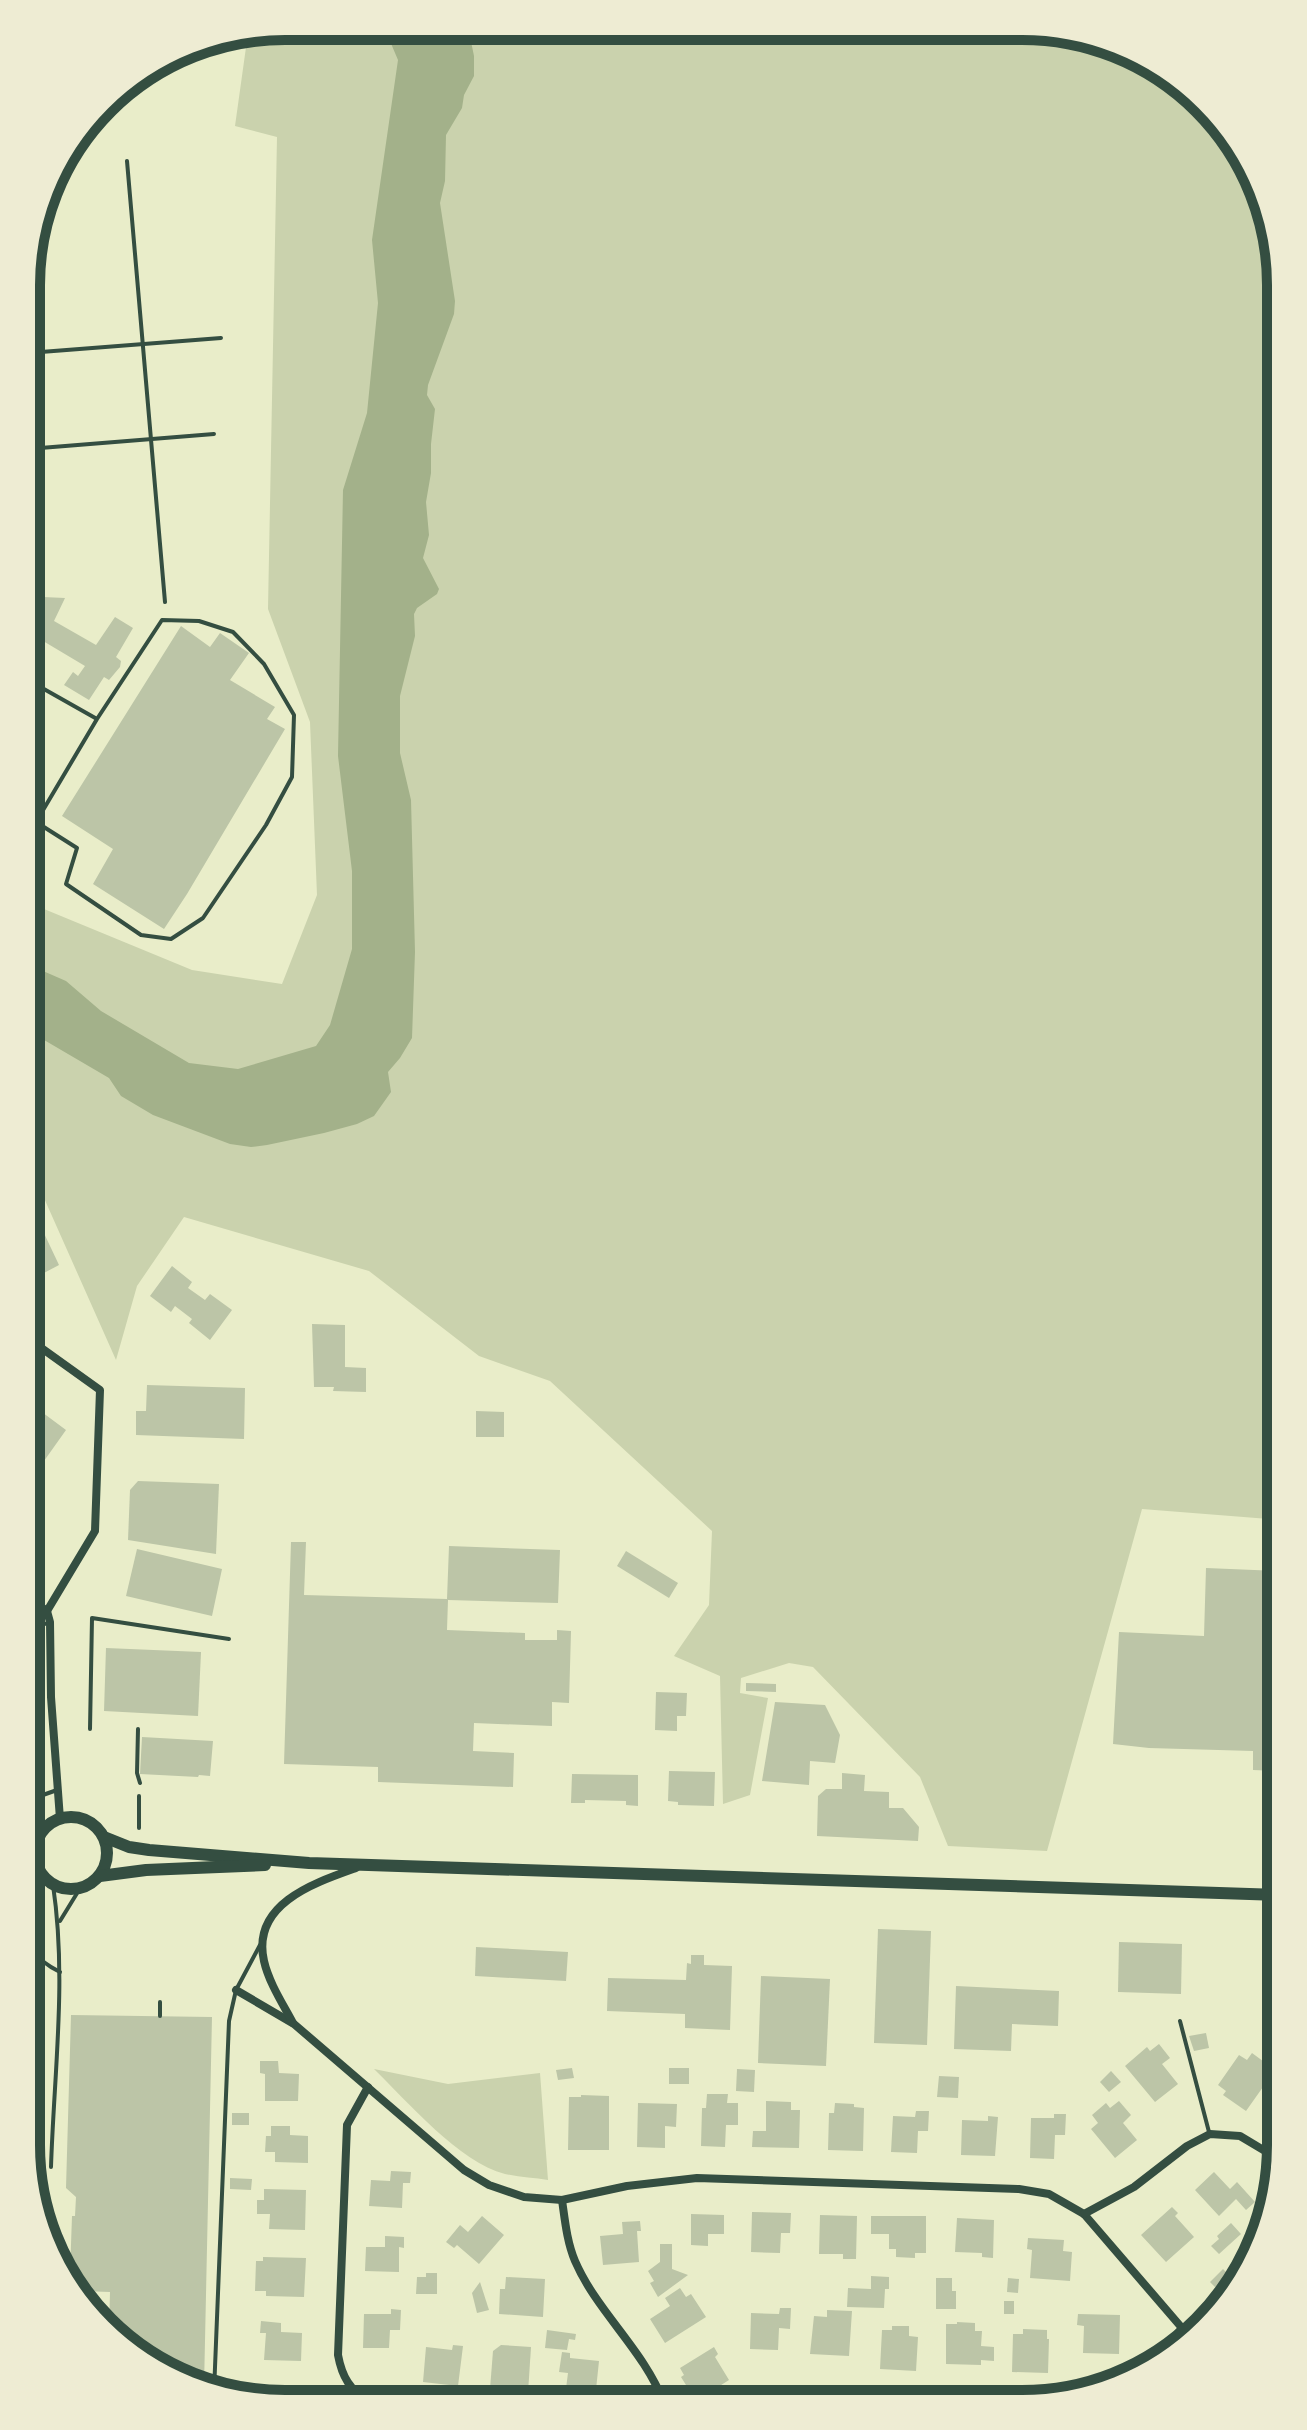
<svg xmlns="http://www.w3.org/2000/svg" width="1307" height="2430" font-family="Barlow,sans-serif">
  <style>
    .green { fill: #cad2ad }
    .water { fill: #a3b18a }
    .building { fill: #bcc5a7 }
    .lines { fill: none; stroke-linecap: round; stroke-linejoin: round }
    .path { stroke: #344e41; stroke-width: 4 }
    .service { stroke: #344e41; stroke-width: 4 }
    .minor { stroke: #344e41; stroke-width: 8 }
    .secondary { stroke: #344e41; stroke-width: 12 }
    .rim { fill: none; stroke: #344e41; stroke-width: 10 }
  </style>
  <rect width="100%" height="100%" fill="#e9edc9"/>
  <g class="green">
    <polygon points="285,26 1072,31 1192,90 1267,202 1281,285 1281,1520 1142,1509 1047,1851 948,1846 920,1777 813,1667 789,1663 741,1678 740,1693 768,1698 750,1795 723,1804 720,1676 674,1656 709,1605 712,1531 550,1381 479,1356 369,1271 184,1217 137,1286 116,1360 44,1198 35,1096 27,1085 27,902 192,970 282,984 317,895 310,722 268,609 277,137 235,126 248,33"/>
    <path d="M374 2069 448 2084 540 2073 548 2180C534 2178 519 2177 505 2174 459 2162 408 2102 374 2069Z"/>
  </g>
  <polygon class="water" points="384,27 468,27 474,56 474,76 464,95 462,108 446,135 445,181 440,203 455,301 454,314 428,385 427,395 435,409 431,444 431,473 426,502 429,535 423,558 439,589 437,594 417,608 414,614 415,636 400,696 400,753 411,800 415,952 412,1038 400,1058 388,1072 391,1092 374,1116 357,1124 324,1133 267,1145 251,1147 230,1144 153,1115 121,1096 109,1078 27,1030 27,964 66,981 101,1011 189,1063 238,1069 316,1046 330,1025 352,949 352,871 338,756 343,490 367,413 378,303 372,240 398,60"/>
  <g class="building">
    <polygon points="43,597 65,598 54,621 96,645 115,617 133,628 116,657 121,661 120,667 109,680 104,677 89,700 64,685 73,672 78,676 85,666 28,632"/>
    <polygon points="181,626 210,647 220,633 249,653 230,680 275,707 267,719 285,729 187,894 164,929 93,884 113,849 62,816"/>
    <polygon points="1281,685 1281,723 1277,723 1274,686"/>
    <polygon points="28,732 41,738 28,772"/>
    <polygon points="42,1229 59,1265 27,1282 27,1236"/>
    <polygon points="172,1266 192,1282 188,1288 205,1300 210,1294 232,1310 210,1340 189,1323 192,1319 175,1306 171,1312 150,1296"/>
    <polygon points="312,1324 345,1325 345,1367 366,1368 366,1392 333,1391 334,1387 314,1387"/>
    <polygon points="147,1385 245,1388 244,1439 136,1435 136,1411 146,1411"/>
    <polygon points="27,1401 66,1430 39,1468 31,1462 27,1463"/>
    <polygon points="476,1411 504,1412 504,1437 476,1437"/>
    <polygon points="138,1481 219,1484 216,1554 128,1540 130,1490"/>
    <polygon points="291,1542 306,1542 304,1595 447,1599 449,1546 560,1550 558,1603 448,1600 447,1630 525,1633 525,1640 557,1640 557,1630 571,1631 569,1703 552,1702 552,1726 474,1723 473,1751 514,1753 513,1787 378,1782 378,1767 284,1764"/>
    <polygon points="137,1549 222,1569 212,1616 126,1596"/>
    <polygon points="626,1551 678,1583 669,1598 617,1566"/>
    <polygon points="1206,1568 1281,1571 1281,1771 1253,1770 1253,1751 1149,1748 1113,1744 1119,1632 1204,1636"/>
    <polygon points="106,1648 201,1652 198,1716 104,1711"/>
    <polygon points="746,1683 776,1684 776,1692 746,1691"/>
    <polygon points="656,1692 687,1693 686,1716 677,1716 677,1731 655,1730"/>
    <polygon points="775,1702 825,1705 840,1735 835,1763 810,1761 809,1785 762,1781"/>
    <polygon points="142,1737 213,1741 210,1776 199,1775 198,1777 140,1774"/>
    <polygon points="26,1768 34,1768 33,1786 26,1786"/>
    <polygon points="669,1771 715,1772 714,1806 678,1805 678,1802 668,1801"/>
    <polygon points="842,1773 865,1775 864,1791 889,1792 889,1808 903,1808 919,1827 918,1841 817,1836 818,1796 826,1789 842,1789"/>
    <polygon points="572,1774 638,1775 638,1806 626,1805 626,1801 585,1800 585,1803 571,1803"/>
    <polygon points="878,1929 931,1931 927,2045 874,2043"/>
    <polygon points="1119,1942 1182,1944 1181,1994 1118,1992"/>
    <polygon points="476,1947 568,1952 566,1981 475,1976"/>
    <polygon points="691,1955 704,1955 704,1965 732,1966 730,2030 685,2028 685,2014 607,2011 608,1978 686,1980 687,1963 691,1964"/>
    <polygon points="761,1976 830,1979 826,2066 758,2063"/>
    <polygon points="1280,1977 1280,2016 1262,1990"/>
    <polygon points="956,1986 1059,1991 1058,2026 1012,2024 1011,2051 954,2049"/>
    <polygon points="71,2015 212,2017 204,2387 186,2384 115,2340 109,2331 110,2292 82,2291 70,2273 72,2216 75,2216 76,2197 66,2188"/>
    <polygon points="1206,2033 1209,2048 1194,2051 1189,2036"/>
    <polygon points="1159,2044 1170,2058 1162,2064 1178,2084 1155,2102 1125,2066 1147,2047 1150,2051"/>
    <polygon points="1252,2053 1275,2070 1246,2111 1223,2095 1226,2091 1218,2085 1239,2055 1247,2060"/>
    <polygon points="260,2061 278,2061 279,2073 299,2074 298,2101 265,2101 265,2074 260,2073"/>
    <polygon points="572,2068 574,2078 558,2080 556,2070"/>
    <rect x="669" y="2068" width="20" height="16"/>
    <polygon points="737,2069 755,2070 754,2092 736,2091"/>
    <polygon points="1111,2071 1121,2082 1109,2092 1100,2082"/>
    <polygon points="939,2076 959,2077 958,2098 937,2097"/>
    <polygon points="707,2094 728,2094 727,2103 738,2103 738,2125 726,2125 725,2147 701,2146 702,2108 706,2108"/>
    <polygon points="581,2095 609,2096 609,2150 568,2150 569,2097 581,2097"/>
    <polygon points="766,2101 791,2102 791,2110 800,2110 799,2148 752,2147 753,2131 766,2131"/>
    <polygon points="1119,2101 1131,2115 1123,2123 1137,2140 1115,2158 1091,2129 1098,2123 1092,2115 1106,2103 1110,2108"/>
    <polygon points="638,2103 677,2104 676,2127 665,2126 665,2148 637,2147"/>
    <polygon points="835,2103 854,2104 854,2107 864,2108 863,2151 828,2150 829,2113 834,2113"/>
    <polygon points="916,2111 929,2111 928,2131 918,2131 917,2153 891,2152 893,2116 915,2117"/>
    <rect x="232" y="2113" width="17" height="12"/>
    <polygon points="1054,2114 1066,2114 1065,2135 1055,2135 1054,2159 1030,2158 1031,2118 1054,2118"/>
    <polygon points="988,2116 998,2117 995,2156 961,2155 962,2120 988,2121"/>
    <polygon points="271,2126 290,2126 290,2135 308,2136 308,2163 275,2162 275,2152 265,2152 266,2136 271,2136"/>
    <polygon points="391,2171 411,2172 410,2183 403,2183 402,2208 369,2206 371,2180 390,2181"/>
    <polygon points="1214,2172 1230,2189 1237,2182 1255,2202 1246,2210 1236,2199 1219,2216 1195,2190"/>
    <polygon points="230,2178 252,2179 251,2190 230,2189"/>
    <polygon points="264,2189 306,2190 305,2230 269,2229 270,2214 257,2214 257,2200 264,2200"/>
    <polygon points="1172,2207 1178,2213 1175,2216 1194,2237 1166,2262 1141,2235"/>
    <polygon points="752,2212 791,2213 790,2233 781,2233 780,2253 751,2252"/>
    <polygon points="691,2214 724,2215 724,2234 708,2234 708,2246 691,2245"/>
    <polygon points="820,2215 857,2216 856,2259 843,2259 843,2254 819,2254"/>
    <polygon points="482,2216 504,2235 479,2264 457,2245 454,2248 446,2242 460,2225 468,2232"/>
    <polygon points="871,2216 926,2216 926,2253 915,2253 915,2258 896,2257 896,2249 889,2249 889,2234 871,2234"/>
    <polygon points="957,2218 994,2220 993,2258 982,2257 982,2253 955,2252"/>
    <polygon points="640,2221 641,2231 637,2231 639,2262 603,2265 600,2236 623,2234 622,2222"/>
    <polygon points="1231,2223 1241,2234 1219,2254 1211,2246 1219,2239 1217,2236"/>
    <polygon points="385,2236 404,2237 404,2248 399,2247 399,2272 365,2271 366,2247 385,2247"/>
    <polygon points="1028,2238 1064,2240 1063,2251 1072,2252 1070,2281 1030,2278 1032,2250 1027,2249"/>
    <polygon points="660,2244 672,2244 672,2269 688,2275 658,2297 650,2283 654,2281 648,2271 660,2262"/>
    <polygon points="263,2257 306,2258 304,2297 266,2296 266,2291 255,2291 256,2261 263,2261"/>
    <polygon points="1223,2269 1229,2275 1226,2279 1235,2289 1227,2303 1213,2316 1201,2305 1217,2289 1210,2282"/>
    <polygon points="426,2273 437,2273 437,2294 416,2294 417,2277 426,2277"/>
    <polygon points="871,2276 889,2277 889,2289 885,2289 884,2308 847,2307 848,2288 871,2289"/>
    <polygon points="506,2277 545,2279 543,2317 499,2314 500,2289 505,2289"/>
    <polygon points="936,2278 952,2278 952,2291 956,2291 956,2309 936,2309"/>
    <polygon points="1008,2278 1019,2279 1018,2293 1007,2292"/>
    <polygon points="480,2282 489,2310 477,2313 472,2293"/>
    <polygon points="680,2288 686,2297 691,2294 706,2317 665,2343 650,2319 670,2306 665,2298"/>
    <rect x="1004" y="2301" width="10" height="13"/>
    <polygon points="780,2308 791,2308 790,2329 779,2328 778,2350 750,2349 751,2313 779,2314"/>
    <polygon points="391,2309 401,2310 400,2330 390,2330 389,2348 363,2348 364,2314 391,2314"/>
    <polygon points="827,2310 852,2311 849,2356 810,2354 814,2316 827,2317"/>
    <polygon points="1078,2314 1120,2315 1119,2354 1083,2353 1084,2326 1077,2325"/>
    <polygon points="261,2321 281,2323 281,2332 302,2333 301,2361 264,2360 266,2333 260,2333"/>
    <polygon points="957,2322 975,2323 975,2331 982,2331 981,2346 994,2347 994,2361 981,2360 981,2365 946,2364 946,2324 957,2324"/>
    <polygon points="892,2326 909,2326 909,2336 918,2337 916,2371 880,2369 882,2330 892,2330"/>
    <polygon points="1023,2329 1047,2330 1047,2339 1049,2339 1048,2373 1012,2372 1013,2334 1023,2334"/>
    <polygon points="547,2330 576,2334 575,2340 569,2339 567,2350 545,2348"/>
    <polygon points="453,2345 463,2346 458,2386 423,2382 426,2347 452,2350"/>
    <polygon points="501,2345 531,2347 528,2393 490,2389 493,2351"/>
    <polygon points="714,2347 718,2354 715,2357 729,2380 696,2401 681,2377 684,2375 680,2368"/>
    <polygon points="562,2352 570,2353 570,2358 599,2361 595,2399 565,2396 568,2373 559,2372"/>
    <polygon points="293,2391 294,2402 256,2402 256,2393"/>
  </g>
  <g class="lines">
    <g class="path">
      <polyline points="127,161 165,602"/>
      <polyline points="28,320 34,314 33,303 28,300"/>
      <polyline points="28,353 221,338"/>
      <polyline points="28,449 214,434"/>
      <polyline points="138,1729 137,1773 140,1783"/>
      <polyline points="139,1796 139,1828"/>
      <polyline points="160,2002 160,2016"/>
    </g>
    <g class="service">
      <polyline points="28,680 97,719 162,620 199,621 233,632 264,664 294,715 292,777 266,825 203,918 171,939 141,935 66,884 77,848 36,822 97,719"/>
      <polyline points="27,1631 50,1622"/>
      <polyline points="90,1729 92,1618 229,1639"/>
      <polyline points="26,1801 57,1790"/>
      <path d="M26 1904C51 1929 9 1947 60 1972"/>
      <polyline points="60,1921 79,1890"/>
      <polyline points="1180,2021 1209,2132"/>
      <path d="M51 2167C54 2073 67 1978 53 1885"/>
      <polyline points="214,2392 229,2021 236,1990 260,1945"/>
    </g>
    <g class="minor">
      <polyline points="27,1344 33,1342 100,1390 95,1531 47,1611"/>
      <polyline points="27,1597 47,1611 50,1622 51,1697 60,1819"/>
      <polyline points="236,1990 294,2024 464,2170 489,2185 524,2197 562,2200 627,2186 697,2178 1019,2189 1049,2194 1084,2214 1182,2328 1191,2336"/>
      <path d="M293 2023C283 2004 269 1983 264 1961 251 1904 314 1883 356 1868"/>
      <path d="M368 2087 347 2125 338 2355C342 2377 350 2390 369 2402"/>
      <path d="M562 2200C565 2221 567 2242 575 2261 597 2312 644 2350 664 2403"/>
      <polyline points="1084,2214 1134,2187 1187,2146 1210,2134 1240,2136 1280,2160"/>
      <polyline points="1148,2369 1182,2328"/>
      <polyline points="838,2400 895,2404"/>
    </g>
    <g class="secondary">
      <circle cx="71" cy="1853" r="36"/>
      <polyline points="104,1837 129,1847 149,1850 309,1863 1280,1895"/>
      <polyline points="100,1876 146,1870 265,1865"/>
    </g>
  </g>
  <path d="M0 0H1307V2430H0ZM285 40H1022A245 245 0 0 1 1267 285V2145A245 245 0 0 1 1022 2390H285A245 245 0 0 1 40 2145V285A245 245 0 0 1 285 40Z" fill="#eeecd3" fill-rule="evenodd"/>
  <path class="rim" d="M285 40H1022A245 245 0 0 1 1267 285V2145A245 245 0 0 1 1022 2390H285A245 245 0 0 1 40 2145V285A245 245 0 0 1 285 40Z"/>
</svg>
